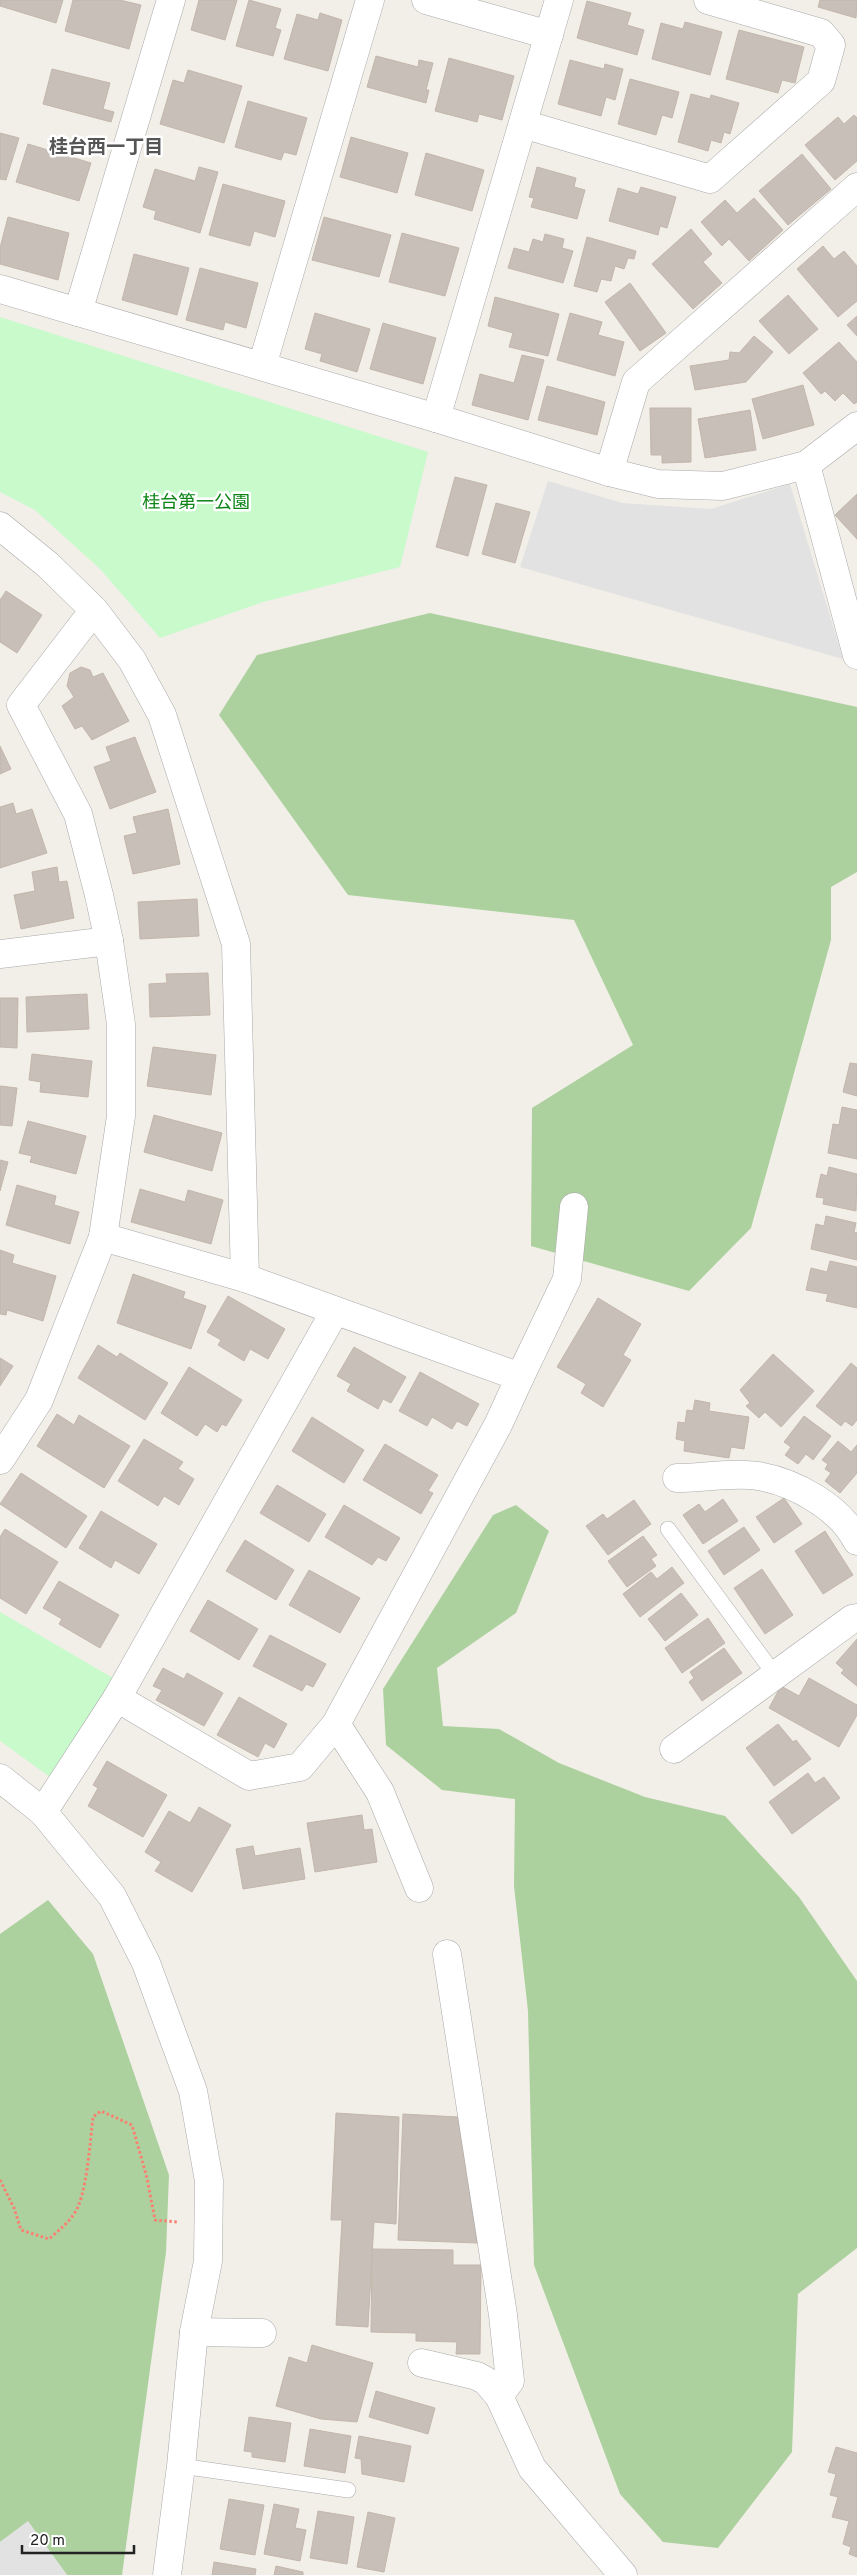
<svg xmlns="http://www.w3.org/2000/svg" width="857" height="2575" font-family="Overpass,'Noto Sans JP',sans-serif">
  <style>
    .forest { fill: #add19e }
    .park { fill: #c8facc }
    .parking { fill: #e2e2e2 }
    .building { fill: #c7bfb8; stroke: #c4b6ab }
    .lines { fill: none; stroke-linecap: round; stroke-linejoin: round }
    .service-casing { stroke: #a9a9a9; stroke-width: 16 }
    .minor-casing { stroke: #a9a9a9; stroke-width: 29 }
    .tertiary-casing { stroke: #a9a9a9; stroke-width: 29 }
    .path { stroke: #fa8072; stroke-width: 3; stroke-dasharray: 2.5 2.5; stroke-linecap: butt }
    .service { stroke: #fff; stroke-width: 15 }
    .minor { stroke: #fff; stroke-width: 28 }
    .tertiary { stroke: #fff; stroke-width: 28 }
    .labels { text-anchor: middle; stroke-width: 5; stroke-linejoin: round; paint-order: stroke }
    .park-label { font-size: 18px; fill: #0c8416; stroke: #fff }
    .neighbourhood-label { font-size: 19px; font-weight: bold; fill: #555; stroke: #fff }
  </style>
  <rect width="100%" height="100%" fill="#f2efe9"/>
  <g class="forest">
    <polygon points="430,613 857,707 857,872 831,887 831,940 751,1228 689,1291 531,1246 532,1108 633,1045 574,920 348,895 219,715 257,655"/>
    <polygon points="516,1505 549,1531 516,1613 437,1668 443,1726 499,1729 559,1763 645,1797 725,1816 799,1897 857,1981 857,2248 798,2294 792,2452 718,2548 663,2542 620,2494 534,2265 528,2011 514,1886 515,1799 442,1790 386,1745 383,1689 493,1515"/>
    <polygon points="48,1900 93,1954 169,2175 166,2252 122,2575 67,2575 28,2522 0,2542 0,1934"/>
  </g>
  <g class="park">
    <polygon points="0,317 428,452 400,567 263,602 160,638 100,569 35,510 0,492"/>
    <polygon points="0,1612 113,1678 50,1777 0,1741"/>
  </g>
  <g class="parking">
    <polygon points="548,481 622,503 711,509 790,484 843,659 520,567"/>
    <polygon points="28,2521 67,2575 0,2575 0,2542"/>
  </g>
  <g class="building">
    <polygon points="0,0 63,0 56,23 0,6"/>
    <polygon points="73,0 120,0 141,5 129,49 65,31"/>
    <polygon points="199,0 237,0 225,40 191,30"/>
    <polygon points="249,0 281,9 275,28 281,30 273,56 236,46"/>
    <polygon points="820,0 857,0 856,18 818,7"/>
    <polygon points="587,1 631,13 627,25 644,30 637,55 577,38"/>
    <polygon points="320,13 342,20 328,71 284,59 297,14 318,20"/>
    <polygon points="685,22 722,32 710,75 652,59 661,23 683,29"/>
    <polygon points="739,30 804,47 795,83 782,80 778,93 726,79"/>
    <polygon points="376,56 418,67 419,60 433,63 426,90 429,90 426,103 367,87"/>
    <polygon points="449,58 514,76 502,120 479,114 477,122 435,111"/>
    <polygon points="570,60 604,69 605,64 623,69 615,100 606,97 601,116 558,104"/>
    <polygon points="52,69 110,83 103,109 114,112 111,122 43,104"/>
    <polygon points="188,70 242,86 224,143 160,124 173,80 184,83"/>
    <polygon points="630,79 679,92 672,118 662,115 656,135 618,124"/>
    <polygon points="691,94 710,99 711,95 739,103 730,134 724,132 721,143 711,140 708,151 678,142"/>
    <polygon points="248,101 307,118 296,155 284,152 281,160 235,147"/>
    <polygon points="854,115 857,118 857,161 835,180 805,145 838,117 844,124"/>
    <polygon points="0,133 19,138 6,180 0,179"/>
    <polygon points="351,137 408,153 397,193 340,177"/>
    <polygon points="28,144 91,163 79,201 16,182"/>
    <polygon points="426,153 484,170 472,211 415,195"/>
    <polygon points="802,154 831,189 788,225 759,191"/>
    <polygon points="199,167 218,172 200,233 154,219 156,211 143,207 155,169 195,181"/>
    <polygon points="537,167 576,178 574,187 585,190 577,219 531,207 534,198 529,197"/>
    <polygon points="223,184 285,201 275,237 254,231 250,246 209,235"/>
    <polygon points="641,187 676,197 667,228 660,226 658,235 609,221 618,188 638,194"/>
    <polygon points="754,198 783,230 749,261 729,239 722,246 701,222 725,200 737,213"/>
    <polygon points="8,217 69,233 58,280 0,264 0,248"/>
    <polygon points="324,217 391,235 379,277 312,260"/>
    <polygon points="691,229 712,254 703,262 722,283 693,309 652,264"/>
    <polygon points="402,233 459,248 445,296 389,282"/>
    <polygon points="545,234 564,239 562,248 573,251 563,283 508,268 514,248 529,252 533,239 543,242"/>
    <polygon points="587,237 636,251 634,259 628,258 624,269 615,266 611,281 601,279 597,292 574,286"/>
    <polygon points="823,246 834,259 844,251 857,266 857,301 838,317 797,269"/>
    <polygon points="134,254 189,268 177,315 122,300"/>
    <polygon points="200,268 258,283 246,328 225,322 223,330 186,320"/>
    <polygon points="630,283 666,333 640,351 605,302"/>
    <polygon points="788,295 818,329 789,354 759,321"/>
    <polygon points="495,297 559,314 548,356 509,347 513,333 488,326"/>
    <polygon points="315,313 370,329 357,372 320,361 322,354 305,349"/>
    <polygon points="570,313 602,322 598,335 624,342 615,376 557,360"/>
    <polygon points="857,316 857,336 847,325"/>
    <polygon points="383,323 436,338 423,384 370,369"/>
    <polygon points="754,336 773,352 746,382 695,390 690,366 729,360 730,352 739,353"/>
    <polygon points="839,342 857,362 857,402 854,404 843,393 835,401 825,391 821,394 803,373"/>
    <polygon points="522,355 544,360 528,420 472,405 480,374 514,383"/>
    <polygon points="803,385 814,425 763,439 752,399"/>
    <polygon points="547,386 605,402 597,435 538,420"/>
    <polygon points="650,408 691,408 691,462 662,463 662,455 651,455"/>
    <polygon points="750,410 756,450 705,458 698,419"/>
    <polygon points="455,477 487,485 468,556 436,547"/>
    <polygon points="857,494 857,539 835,515"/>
    <polygon points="496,503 530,512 515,563 482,554"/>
    <polygon points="6,591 42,615 17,653 0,642 0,600"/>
    <polygon points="81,667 90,670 93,677 103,673 129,721 92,740 82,726 75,729 62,706 74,697 67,686 70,673"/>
    <polygon points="135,737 156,792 110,809 94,767 111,761 106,747"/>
    <polygon points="0,746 11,769 0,774"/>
    <polygon points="13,803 16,814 32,809 47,853 0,868 0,807"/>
    <polygon points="168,809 180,864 133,874 124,836 137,833 133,817"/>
    <polygon points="57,867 59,882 67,881 74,918 21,929 14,895 35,891 32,872"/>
    <polygon points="197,899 199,936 140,939 138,902"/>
    <polygon points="208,973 210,1015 150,1017 149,984 167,983 166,974"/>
    <polygon points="87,994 89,1029 27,1032 26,997"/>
    <polygon points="0,998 18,998 17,1048 0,1047"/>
    <polygon points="153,1047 216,1055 211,1095 147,1086"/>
    <polygon points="32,1054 92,1061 88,1097 40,1092 41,1082 29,1080"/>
    <polygon points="850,1063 857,1064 857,1096 843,1092"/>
    <polygon points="0,1086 17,1088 12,1126 0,1125"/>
    <polygon points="842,1107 857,1110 857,1159 828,1153 833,1124 839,1125"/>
    <polygon points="154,1115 222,1133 212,1171 144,1152"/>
    <polygon points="28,1121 86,1136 76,1174 30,1162 32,1156 19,1153"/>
    <polygon points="0,1160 8,1162 0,1191"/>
    <polygon points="829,1167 857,1174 856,1211 823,1204 824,1198 816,1197 821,1174 827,1176"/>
    <polygon points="17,1185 56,1196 54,1205 79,1212 70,1244 6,1225"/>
    <polygon points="140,1189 185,1202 188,1190 223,1200 211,1244 131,1222"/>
    <polygon points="826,1216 856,1223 854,1232 857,1233 857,1260 811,1249 816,1224 824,1226"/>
    <polygon points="0,1250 14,1255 12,1263 56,1276 43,1321 7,1310 6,1315 0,1314"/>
    <polygon points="830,1261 857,1267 857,1308 826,1301 828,1294 806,1290 811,1268 827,1272"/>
    <polygon points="133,1274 185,1292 183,1298 206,1306 191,1349 117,1323"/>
    <polygon points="228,1296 285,1329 268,1359 250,1349 244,1361 218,1345 221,1340 207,1332"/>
    <polygon points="598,1298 641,1324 623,1355 631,1360 603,1407 581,1393 586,1384 557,1367"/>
    <polygon points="98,1345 117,1357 120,1353 168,1383 145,1420 78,1378"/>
    <polygon points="354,1347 406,1377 391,1403 383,1399 378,1409 347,1391 351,1384 337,1376"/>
    <polygon points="773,1354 814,1391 781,1427 765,1412 759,1418 746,1406 750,1403 740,1390"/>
    <polygon points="0,1358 13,1366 0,1386"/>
    <polygon points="851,1363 857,1368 857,1420 852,1426 845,1421 841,1426 816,1406"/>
    <polygon points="189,1367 242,1400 226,1426 222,1424 217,1432 205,1424 197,1436 161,1413"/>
    <polygon points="420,1372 479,1404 467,1426 457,1421 452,1429 432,1417 427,1426 399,1411"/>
    <polygon points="695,1400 710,1403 709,1411 749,1417 744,1449 731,1447 729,1458 684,1451 685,1441 676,1439 678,1422 685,1423 687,1410 693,1411"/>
    <polygon points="57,1414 74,1425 79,1415 130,1446 104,1488 37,1446"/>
    <polygon points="804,1416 831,1436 813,1460 806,1454 798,1464 785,1455 791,1447 784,1442"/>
    <polygon points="312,1417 364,1450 344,1483 292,1451"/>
    <polygon points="144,1439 183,1462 178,1469 194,1479 179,1505 164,1496 158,1506 118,1481"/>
    <polygon points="838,1441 851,1452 857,1445 857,1473 840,1493 825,1481 831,1473 825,1469 828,1464 822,1460"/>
    <polygon points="385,1444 438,1475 428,1491 433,1493 421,1514 363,1480"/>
    <polygon points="21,1473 87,1516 66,1548 0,1504"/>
    <polygon points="277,1485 326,1514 309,1542 260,1513"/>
    <polygon points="784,1498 802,1524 774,1543 756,1517"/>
    <polygon points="723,1499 738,1521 703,1544 683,1515 699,1504 705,1512"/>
    <polygon points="634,1500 651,1524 608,1555 586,1526 603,1514 607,1519"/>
    <polygon points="344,1505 400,1538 386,1561 378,1557 372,1565 325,1537"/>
    <polygon points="101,1511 157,1544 139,1574 115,1560 111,1568 79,1548"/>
    <polygon points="744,1527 760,1550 724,1575 708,1551"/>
    <polygon points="5,1529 58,1562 26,1614 0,1598 0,1537"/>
    <polygon points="825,1531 853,1575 823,1594 795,1551"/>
    <polygon points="643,1536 657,1555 651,1559 656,1566 627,1587 608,1561"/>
    <polygon points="245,1540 294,1570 276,1600 226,1571"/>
    <polygon points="672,1567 684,1583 640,1617 623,1594 651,1572 657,1579"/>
    <polygon points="762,1569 793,1615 765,1634 734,1588"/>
    <polygon points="309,1570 360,1598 340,1633 289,1605"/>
    <polygon points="59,1581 119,1615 100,1648 59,1624 62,1619 43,1608"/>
    <polygon points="681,1593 698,1615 665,1641 648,1619"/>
    <polygon points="208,1600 258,1629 239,1660 190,1631"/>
    <polygon points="708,1618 725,1643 682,1673 665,1648"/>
    <polygon points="270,1635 326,1664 313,1687 306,1684 302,1691 253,1666"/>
    <polygon points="857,1639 857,1686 841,1673 844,1670 836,1663"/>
    <polygon points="724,1648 742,1673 702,1701 689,1682 694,1678 690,1672"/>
    <polygon points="163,1668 184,1679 187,1673 223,1693 204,1726 156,1700 162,1690 153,1686"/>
    <polygon points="809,1678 857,1705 857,1715 839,1747 769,1708 781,1686 799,1696"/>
    <polygon points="239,1697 287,1724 274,1748 265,1743 258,1757 217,1735"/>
    <polygon points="778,1724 793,1742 796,1740 811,1759 774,1786 746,1748"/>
    <polygon points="107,1761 167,1795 143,1837 88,1806 98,1788 93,1785"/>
    <polygon points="808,1773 815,1783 824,1777 840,1798 792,1834 769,1802"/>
    <polygon points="199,1807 231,1825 192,1892 155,1871 161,1862 145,1852 169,1811 190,1823"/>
    <polygon points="362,1815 364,1830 372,1829 377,1862 315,1872 307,1823"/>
    <polygon points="253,1846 255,1856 300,1848 305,1879 243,1889 236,1849"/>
    <polygon points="336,2113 399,2117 396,2224 374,2222 368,2327 336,2325 342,2220 331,2220"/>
    <polygon points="403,2114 458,2117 477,2243 398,2240"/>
    <polygon points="372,2249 453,2250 453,2265 481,2265 480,2354 456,2354 457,2342 416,2341 416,2333 371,2332"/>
    <polygon points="312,2345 373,2363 357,2422 321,2419 276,2406 289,2357 307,2363"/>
    <polygon points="376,2391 435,2408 428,2434 369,2417"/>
    <polygon points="249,2417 291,2423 285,2462 252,2457 252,2452 244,2451"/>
    <polygon points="310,2429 351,2436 345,2473 304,2466"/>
    <polygon points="359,2436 411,2446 404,2482 362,2474 361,2459 355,2458"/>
    <polygon points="836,2447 857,2453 857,2557 849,2554 851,2547 843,2544 849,2521 832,2517 838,2497 830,2495 836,2474 828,2472"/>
    <polygon points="229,2499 264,2505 255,2555 220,2549"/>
    <polygon points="274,2504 299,2509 295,2528 306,2530 300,2561 264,2554"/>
    <polygon points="318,2511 354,2517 347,2564 310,2558"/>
    <polygon points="368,2512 395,2518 384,2572 357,2567"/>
    <polygon points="214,2562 256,2569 255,2575 212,2575"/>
    <polygon points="276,2566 303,2572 303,2575 274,2575"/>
  </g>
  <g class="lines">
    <defs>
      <g id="service">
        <polyline points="668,1529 775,1675"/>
        <polyline points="181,2466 348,2490"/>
      </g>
      <g id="minor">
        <polyline points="426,0 549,35"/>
        <polyline points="523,124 710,179 821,81 831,45 821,33 708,0"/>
        <polyline points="0,289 436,418 609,472 658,484 723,486 806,465 857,426"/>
        <polyline points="78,312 171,0"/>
        <polyline points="262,366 370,0"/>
        <polyline points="436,418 559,0"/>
        <polyline points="806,465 857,655"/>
        <polyline points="609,472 636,382 857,187"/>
        <polyline points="0,526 48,565 94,610 21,705 78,814 99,895 109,941 121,1024 121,1116 103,1237 39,1400 0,1460"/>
        <polyline points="94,610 132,660 162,715 236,944 245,1278"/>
        <polyline points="0,954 109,941"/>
        <polyline points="103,1237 245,1278 520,1377 498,1425 336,1724 300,1767 249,1776 117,1698"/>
        <polyline points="520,1377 567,1279 574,1207"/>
        <path d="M677 1478C700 1478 736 1472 758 1476 794 1482 840 1507 857 1541"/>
        <polyline points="336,1724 380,1792 419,1888"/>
        <polyline points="674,1749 852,1619 857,1618"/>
        <polyline points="43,1812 117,1698 335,1311"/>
        <polyline points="447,1954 503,2315 510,2381 499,2396 532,2468 623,2575"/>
        <polyline points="194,2332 262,2333"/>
        <polyline points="422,2363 477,2376 486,2381 499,2396"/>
      </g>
      <polyline id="tertiary" points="0,1778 43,1812 112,1896 146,1963 193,2091 209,2181 208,2261 194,2332 181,2466 167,2575"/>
    </defs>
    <use href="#service" class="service-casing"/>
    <use href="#minor" class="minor-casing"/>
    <use href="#tertiary" class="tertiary-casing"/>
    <path class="path" d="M0 2180 14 2208 21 2230 49 2239C58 2231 67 2224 74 2214 87 2196 90 2141 93 2117L101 2111 132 2125 147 2178 155 2220 177 2222"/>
    <use href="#service" class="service"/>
    <use href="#minor" class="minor"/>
    <use href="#tertiary" class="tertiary"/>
  </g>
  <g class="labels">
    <g class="park-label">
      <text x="196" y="508">桂台第一公園</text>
    </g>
    <g class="neighbourhood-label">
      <text x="106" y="153">桂台西一丁目</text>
    </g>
  </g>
  <path d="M22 2545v8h112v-8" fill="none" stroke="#222222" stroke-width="2.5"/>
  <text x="30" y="2545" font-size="15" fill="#222222" stroke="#ffffff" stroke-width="4" paint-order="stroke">20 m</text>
</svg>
